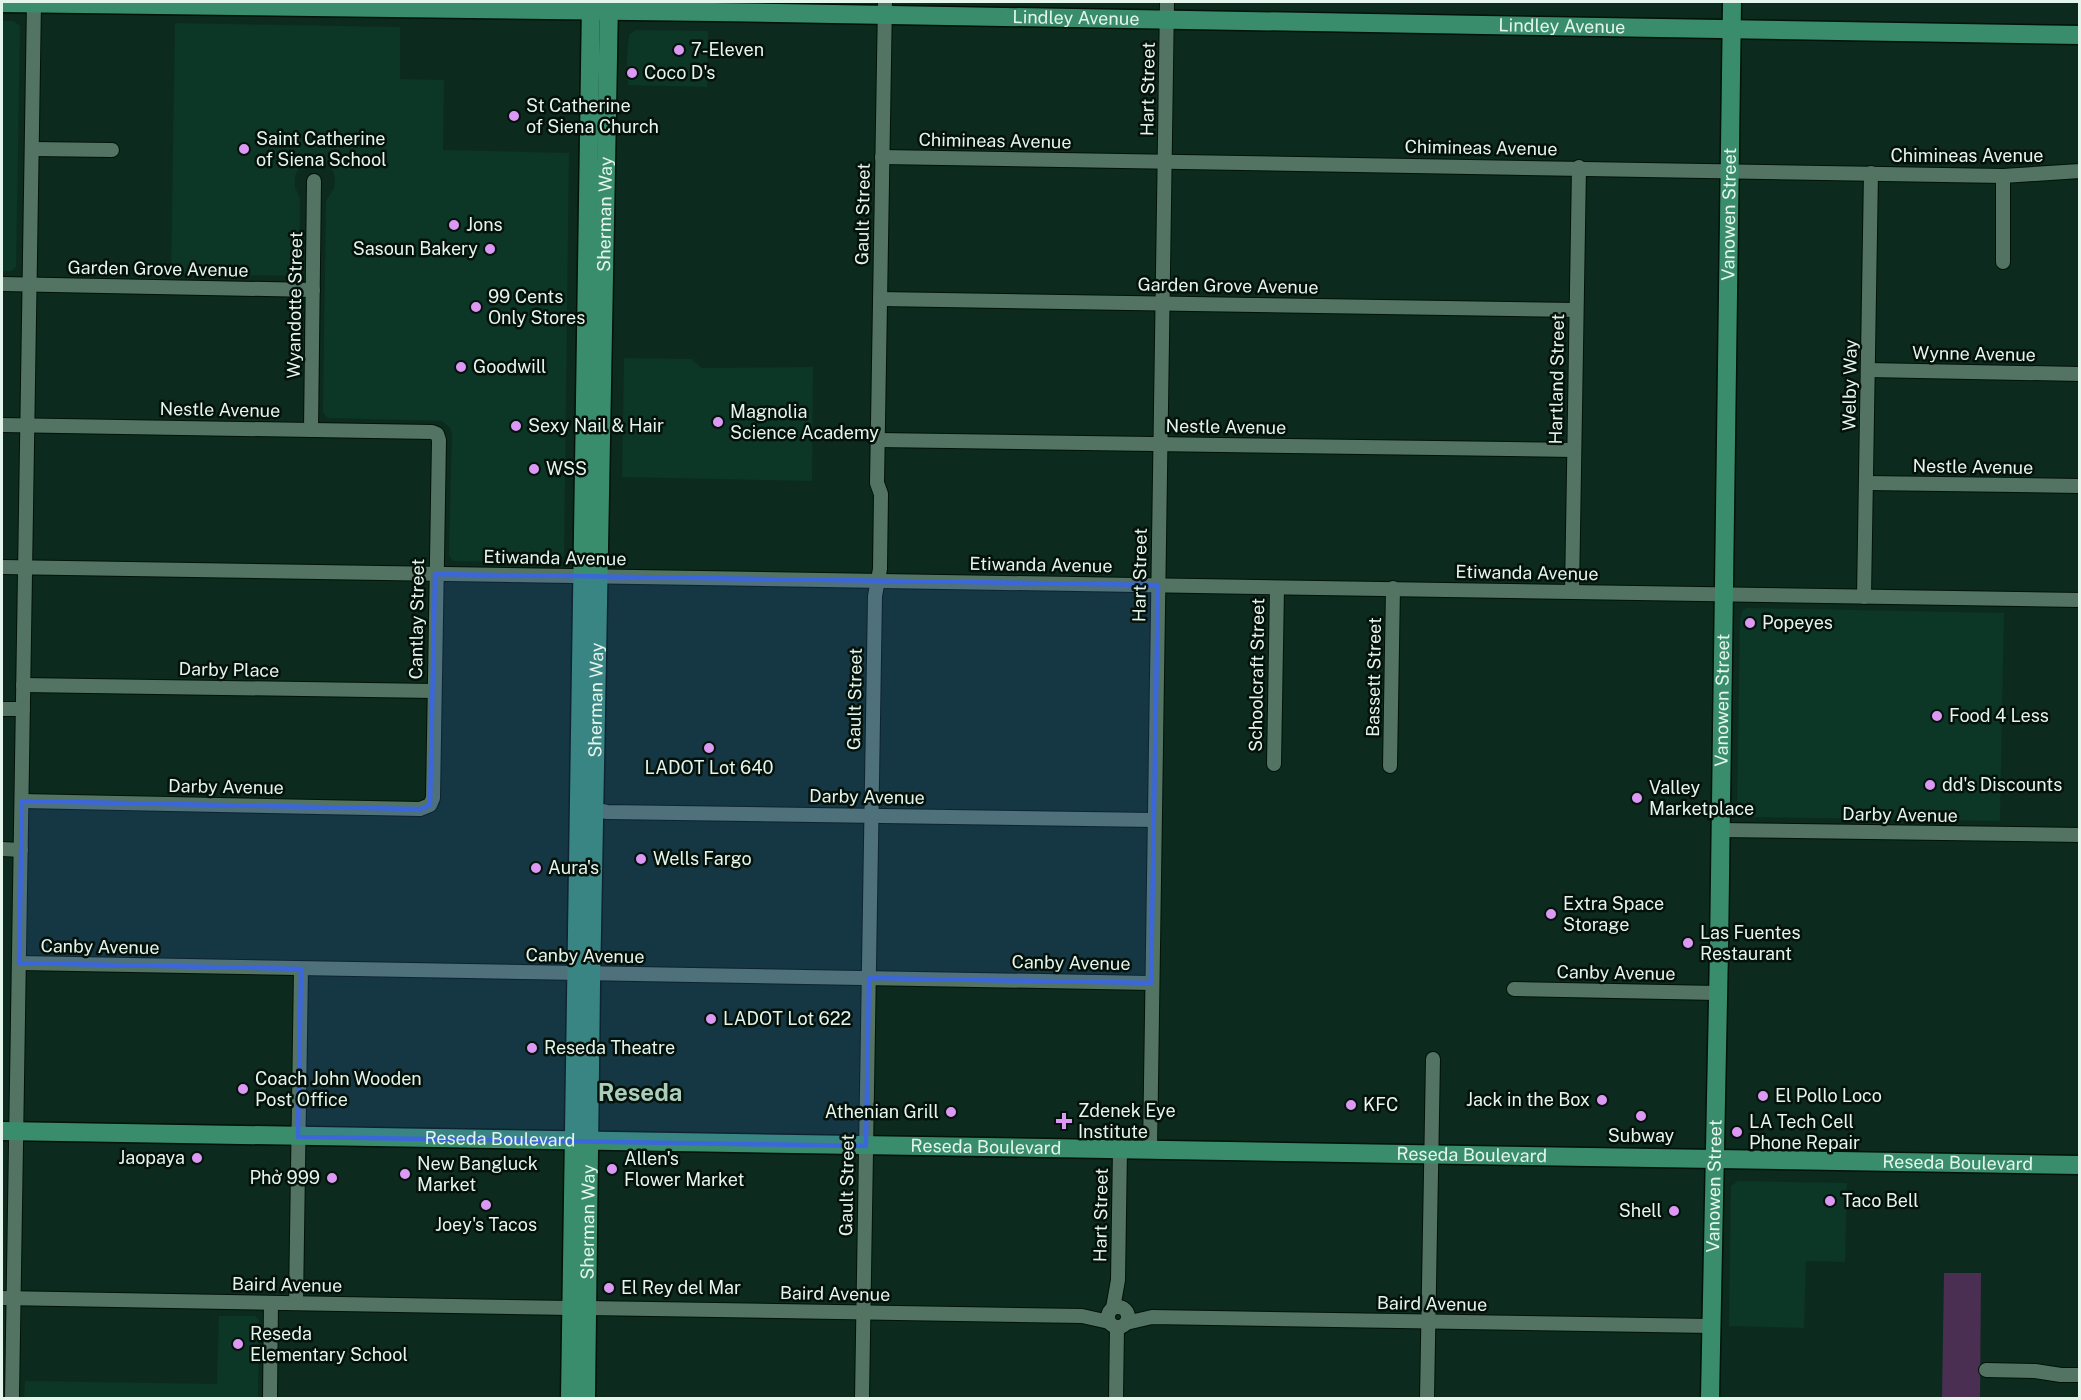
<svg xmlns="http://www.w3.org/2000/svg" width="2081" height="1400" font-family="'Public Sans',sans-serif">
  <style>
    .built { fill: #0c3626 }
    .green { fill: #4a2f53 }
    .lines { fill: none; stroke-linecap: round; stroke-linejoin: round }
    .minor-casing { stroke: #001209; stroke-width: 16 }
    .major-casing { stroke: #001209; stroke-width: 21 }
    .minor { stroke: #537363; stroke-width: 14 }
    .major { stroke: #398d6d; stroke-width: 18 }
    .marked { fill: #3b67db; fill-opacity: 0.2; stroke: #3b67db; stroke-width: 4.5; stroke-linejoin: round }
    .poi-dot { fill: #dc99f4; stroke: #05110b; stroke-width: 2 }
    .labels { text-anchor: middle; stroke-width: 5; stroke-linejoin: round; paint-order: stroke }
    .street-label { font-size: 18px; fill: #e4f5ec; stroke: #05110b }
    .poi-label { font-size: 18px; fill: #e4f5ec; stroke: #05110b; text-anchor: start }
    .district-label { font-size: 24px; font-weight: bold; fill: #abcebc; stroke: #05110b }
  </style>
  <rect width="100%" height="100%" fill="#0c2b1e"/>
  <g class="built">
    <polygon points="2,21 14,21 20,26 16,267 11,271 2,271"/>
    <polygon points="175,23 400,27 400,79 444,80 443,150 569,153 564,556 558,563 454,561 451,559 449,555 452,434 450,428 442,421 328,418 323,412 326,201 334,188 335,177 331,167 323,162 314,160 300,166 295,176 295,187 300,198 299,272 294,276 171,274"/>
    <polygon points="636,30 708,31 707,87 628,85 627,58 629,35"/>
    <polygon points="624,358 692,359 701,368 813,367 812,481 622,477"/>
    <polygon points="1747,608 2004,613 2000,821 1743,817 1740,816 1737,812 1740,619 1743,610"/>
    <polygon points="1738,1181 1847,1183 1845,1262 1806,1261 1804,1328 1729,1326 1731,1186"/>
    <polygon points="219,1316 255,1316 259,1320 258,1398 24,1398 25,1381 217,1384"/>
  </g>
  <polygon class="green" points="1944,1273 1981,1273 1980,1398 1942,1398"/>
  <g class="lines">
    <defs>
      <g id="minor">
        <polyline points="32,149 112,150"/>
        <polyline points="882,157 2003,176 2080,171"/>
        <polyline points="2003,262 2003,176"/>
        <polyline points="2,284 313,290"/>
        <polyline points="880,299 1576,310"/>
        <polyline points="1868,370 2080,374"/>
        <polyline points="2,425 432,432 437,434 439,440 433,798 430,805 420,809 22,801"/>
        <polyline points="311,430 314,181"/>
        <polyline points="878,440 1574,450"/>
        <polyline points="1867,483 2080,486"/>
        <polyline points="2,567 2080,600"/>
        <polyline points="1572,592 1579,167"/>
        <polyline points="1864,597 1871,173"/>
        <polyline points="23,685 434,691"/>
        <polyline points="2,709 23,709"/>
        <polyline points="1274,764 1277,588"/>
        <polyline points="1390,766 1393,588"/>
        <polyline points="586,808 607,812 1154,820"/>
        <polyline points="1720,830 2080,835"/>
        <polyline points="2,849 21,850"/>
        <polyline points="19,963 1151,983"/>
        <polyline points="1514,989 1718,993"/>
        <polyline points="1150,1150 1167,2"/>
        <polyline points="2,1298 572,1308"/>
        <polyline points="296,1303 301,969"/>
        <circle cx="1118" cy="1317" r="10"/>
        <polyline points="587,1308 1082,1316 1109,1322"/>
        <polyline points="1113,1308 1118,1280 1120,1149"/>
        <polyline points="1126,1323 1152,1317 1711,1326"/>
        <polyline points="1986,1370 2035,1371 2061,1375 2080,1375"/>
        <polyline points="12,1398 34,2"/>
        <polyline points="270,1398 271,1303"/>
        <polyline points="862,1398 875,596 880,569 881,494 877,483 885,2"/>
        <polyline points="1116,1398 1117,1327"/>
        <polyline points="1427,1398 1433,1059"/>
      </g>
      <g id="major">
        <path id="s1" d="M2 3 713 12 2080 35"/>
        <path id="s2" d="M2 1131 2080 1165"/>
        <polyline points="570,1398 591,2"/>
        <path id="s3" d="M586 1398 591 985 609 2"/>
        <path id="s4" d="M1710 1398 1719 950 1732 2"/>
      </g>
    </defs>
    <use href="#minor" class="minor-casing"/>
    <use href="#major" class="major-casing"/>
    <use href="#minor" class="minor"/>
    <use href="#major" class="major"/>
  </g>
  <path class="marked" d="M435 574 1158 585 1151 983 869 978 866 1146 298 1137 301 969 19 963 22 801 420 809 430 805Z"/>
  <g class="poi-dot">
    <circle cx="679" cy="50" r="6"/>
    <circle cx="632" cy="73" r="6"/>
    <circle cx="514" cy="116" r="6"/>
    <circle cx="244" cy="149" r="6"/>
    <circle cx="454" cy="225" r="6"/>
    <circle cx="490" cy="249" r="6"/>
    <circle cx="476" cy="307" r="6"/>
    <circle cx="461" cy="367" r="6"/>
    <circle cx="718" cy="422" r="6"/>
    <circle cx="516" cy="426" r="6"/>
    <circle cx="534" cy="469" r="6"/>
    <circle cx="1750" cy="623" r="6"/>
    <circle cx="1937" cy="716" r="6"/>
    <circle cx="709" cy="748" r="6"/>
    <circle cx="1930" cy="785" r="6"/>
    <circle cx="1637" cy="798" r="6"/>
    <circle cx="641" cy="859" r="6"/>
    <circle cx="536" cy="868" r="6"/>
    <circle cx="1551" cy="914" r="6"/>
    <circle cx="1688" cy="943" r="6"/>
    <circle cx="711" cy="1019" r="6"/>
    <circle cx="532" cy="1048" r="6"/>
    <circle cx="243" cy="1089" r="6"/>
    <circle cx="1763" cy="1096" r="6"/>
    <circle cx="1602" cy="1100" r="6"/>
    <circle cx="1351" cy="1105" r="6"/>
    <circle cx="951" cy="1112" r="6"/>
    <circle cx="1641" cy="1116" r="6"/>
    <path d="M1061 1112h6v6h6v6h-6v6h-6v-6h-6v-6h6z"/>
    <circle cx="1737" cy="1132" r="6"/>
    <circle cx="197" cy="1158" r="6"/>
    <circle cx="612" cy="1169" r="6"/>
    <circle cx="405" cy="1174" r="6"/>
    <circle cx="332" cy="1178" r="6"/>
    <circle cx="1830" cy="1201" r="6"/>
    <circle cx="486" cy="1205" r="6"/>
    <circle cx="1674" cy="1211" r="6"/>
    <circle cx="609" cy="1288" r="6"/>
    <circle cx="238" cy="1344" r="6"/>
  </g>
  <g class="labels">
    <g class="street-label">
      <text dy="6" stroke="none"><textPath href="#s1" startOffset="1074">Lindley Avenue</textPath></text>
      <text dy="6" stroke="none"><textPath href="#s1" startOffset="1560">Lindley Avenue</textPath></text>
      <text transform="translate(1148 89) rotate(-89)" y="6">Hart Street</text>
      <text transform="translate(995 141) rotate(1)" y="6">Chimineas Avenue</text>
      <text transform="translate(1481 148) rotate(1)" y="6">Chimineas Avenue</text>
      <text x="1967" y="162">Chimineas Avenue</text>
      <text dy="6" stroke="none"><textPath href="#s3" startOffset="1184">Sherman Way</textPath></text>
      <text transform="translate(863 214) rotate(-89)" y="6">Gault Street</text>
      <text dy="6" stroke="none"><textPath href="#s4" startOffset="1184">Vanowen Street</textPath></text>
      <text transform="translate(158 269) rotate(1)" y="6">Garden Grove Avenue</text>
      <text transform="translate(1228 286) rotate(1)" y="6">Garden Grove Avenue</text>
      <text transform="translate(295 305) rotate(-89)" y="6">Wyandotte Street</text>
      <text transform="translate(1974 354) rotate(1)" y="6">Wynne Avenue</text>
      <text transform="translate(1557 379) rotate(-89)" y="6">Hartland Street</text>
      <text transform="translate(1850 385) rotate(-89)" y="6">Welby Way</text>
      <text transform="translate(220 410) rotate(1)" y="6">Nestle Avenue</text>
      <text transform="translate(1226 427) rotate(1)" y="6">Nestle Avenue</text>
      <text transform="translate(1973 467) rotate(1)" y="6">Nestle Avenue</text>
      <text transform="translate(555 558) rotate(1)" y="6">Etiwanda Avenue</text>
      <text transform="translate(1041 565) rotate(1)" y="6">Etiwanda Avenue</text>
      <text transform="translate(1527 573) rotate(1)" y="6">Etiwanda Avenue</text>
      <text transform="translate(1140 575) rotate(-89)" y="6">Hart Street</text>
      <text transform="translate(417 619) rotate(-89)" y="6">Cantlay Street</text>
      <text transform="translate(229 670) rotate(1)" y="6">Darby Place</text>
      <text transform="translate(1257 675) rotate(-89)" y="6">Schoolcraft Street</text>
      <text transform="translate(1374 677) rotate(-89)" y="6">Bassett Street</text>
      <text transform="translate(855 699) rotate(-89)" y="6">Gault Street</text>
      <text dy="6" stroke="none"><textPath href="#s3" startOffset="698">Sherman Way</textPath></text>
      <text dy="6" stroke="none"><textPath href="#s4" startOffset="698">Vanowen Street</textPath></text>
      <text transform="translate(226 787) rotate(1)" y="6">Darby Avenue</text>
      <text transform="translate(867 797) rotate(1)" y="6">Darby Avenue</text>
      <text transform="translate(1900 815) rotate(1)" y="6">Darby Avenue</text>
      <text transform="translate(100 947) rotate(1)" y="6">Canby Avenue</text>
      <text transform="translate(585 956) rotate(1)" y="6">Canby Avenue</text>
      <text transform="translate(1071 963) rotate(1)" y="6">Canby Avenue</text>
      <text transform="translate(1616 973) rotate(1)" y="6">Canby Avenue</text>
      <text dy="6" stroke="none"><textPath href="#s2" startOffset="498">Reseda Boulevard</textPath></text>
      <text dy="6" stroke="none"><textPath href="#s2" startOffset="984">Reseda Boulevard</textPath></text>
      <text dy="6" stroke="none"><textPath href="#s2" startOffset="1470">Reseda Boulevard</textPath></text>
      <text dy="6" stroke="none"><textPath href="#s2" startOffset="1956">Reseda Boulevard</textPath></text>
      <text transform="translate(847 1185) rotate(-89)" y="6">Gault Street</text>
      <text dy="6" stroke="none"><textPath href="#s4" startOffset="212">Vanowen Street</textPath></text>
      <text transform="translate(1101 1215) rotate(-89)" y="6">Hart Street</text>
      <text dy="6" stroke="none"><textPath href="#s3" startOffset="176">Sherman Way</textPath></text>
      <text transform="translate(287 1285) rotate(1)" y="6">Baird Avenue</text>
      <text transform="translate(835 1294) rotate(1)" y="6">Baird Avenue</text>
      <text transform="translate(1432 1304) rotate(1)" y="6">Baird Avenue</text>
    </g>
    <g class="poi-label">
      <text x="691" y="56">7-Eleven</text>
      <text x="644" y="79">Coco D's</text>
      <text x="526" y="112">St Catherine<tspan x="526" dy="21">of Siena Church</tspan></text>
      <text x="256" y="145">Saint Catherine<tspan x="256" dy="21">of Siena School</tspan></text>
      <text x="466" y="231">Jons</text>
      <text x="478" y="255" text-anchor="end">Sasoun Bakery</text>
      <text x="488" y="303">99 Cents<tspan x="488" dy="21">Only Stores</tspan></text>
      <text x="473" y="373">Goodwill</text>
      <text x="730" y="418">Magnolia<tspan x="730" dy="21">Science Academy</tspan></text>
      <text x="528" y="432">Sexy Nail &amp; Hair</text>
      <text x="546" y="475">WSS</text>
      <text x="1762" y="629">Popeyes</text>
      <text x="1949" y="722">Food 4 Less</text>
      <text x="709" y="774" text-anchor="middle">LADOT Lot 640</text>
      <text x="1942" y="791">dd's Discounts</text>
      <text x="1649" y="794">Valley<tspan x="1649" dy="21">Marketplace</tspan></text>
      <text x="653" y="865">Wells Fargo</text>
      <text x="548" y="874">Aura's</text>
      <text x="1563" y="910">Extra Space<tspan x="1563" dy="21">Storage</tspan></text>
      <text x="1700" y="939">Las Fuentes<tspan x="1700" dy="21">Restaurant</tspan></text>
      <text x="723" y="1025">LADOT Lot 622</text>
      <text x="544" y="1054">Reseda Theatre</text>
      <text x="255" y="1085">Coach John Wooden<tspan x="255" dy="21">Post Office</tspan></text>
      <text x="1775" y="1102">El Pollo Loco</text>
      <text x="1590" y="1106" text-anchor="end">Jack in the Box</text>
      <text x="1363" y="1111">KFC</text>
      <text x="1078" y="1117">Zdenek Eye<tspan x="1078" dy="21">Institute</tspan></text>
      <text x="939" y="1118" text-anchor="end">Athenian Grill</text>
      <text x="1749" y="1128">LA Tech Cell<tspan x="1749" dy="21">Phone Repair</tspan></text>
      <text x="1641" y="1142" text-anchor="middle">Subway</text>
      <text x="185" y="1164" text-anchor="end">Jaopaya</text>
      <text x="624" y="1165">Allen's<tspan x="624" dy="21">Flower Market</tspan></text>
      <text x="417" y="1170">New Bangluck<tspan x="417" dy="21">Market</tspan></text>
      <text x="320" y="1184" text-anchor="end">Phở 999</text>
      <text x="1842" y="1207">Taco Bell</text>
      <text x="1662" y="1217" text-anchor="end">Shell</text>
      <text x="486" y="1231" text-anchor="middle">Joey's Tacos</text>
      <text x="621" y="1294">El Rey del Mar</text>
      <text x="250" y="1340">Reseda<tspan x="250" dy="21">Elementary School</tspan></text>
    </g>
    <g class="district-label">
      <text x="640" y="1101">Reseda</text>
    </g>
  </g>
  <rect width="2081" height="1400" fill="none" stroke="#e4f5ec" stroke-width="6"/>
</svg>
